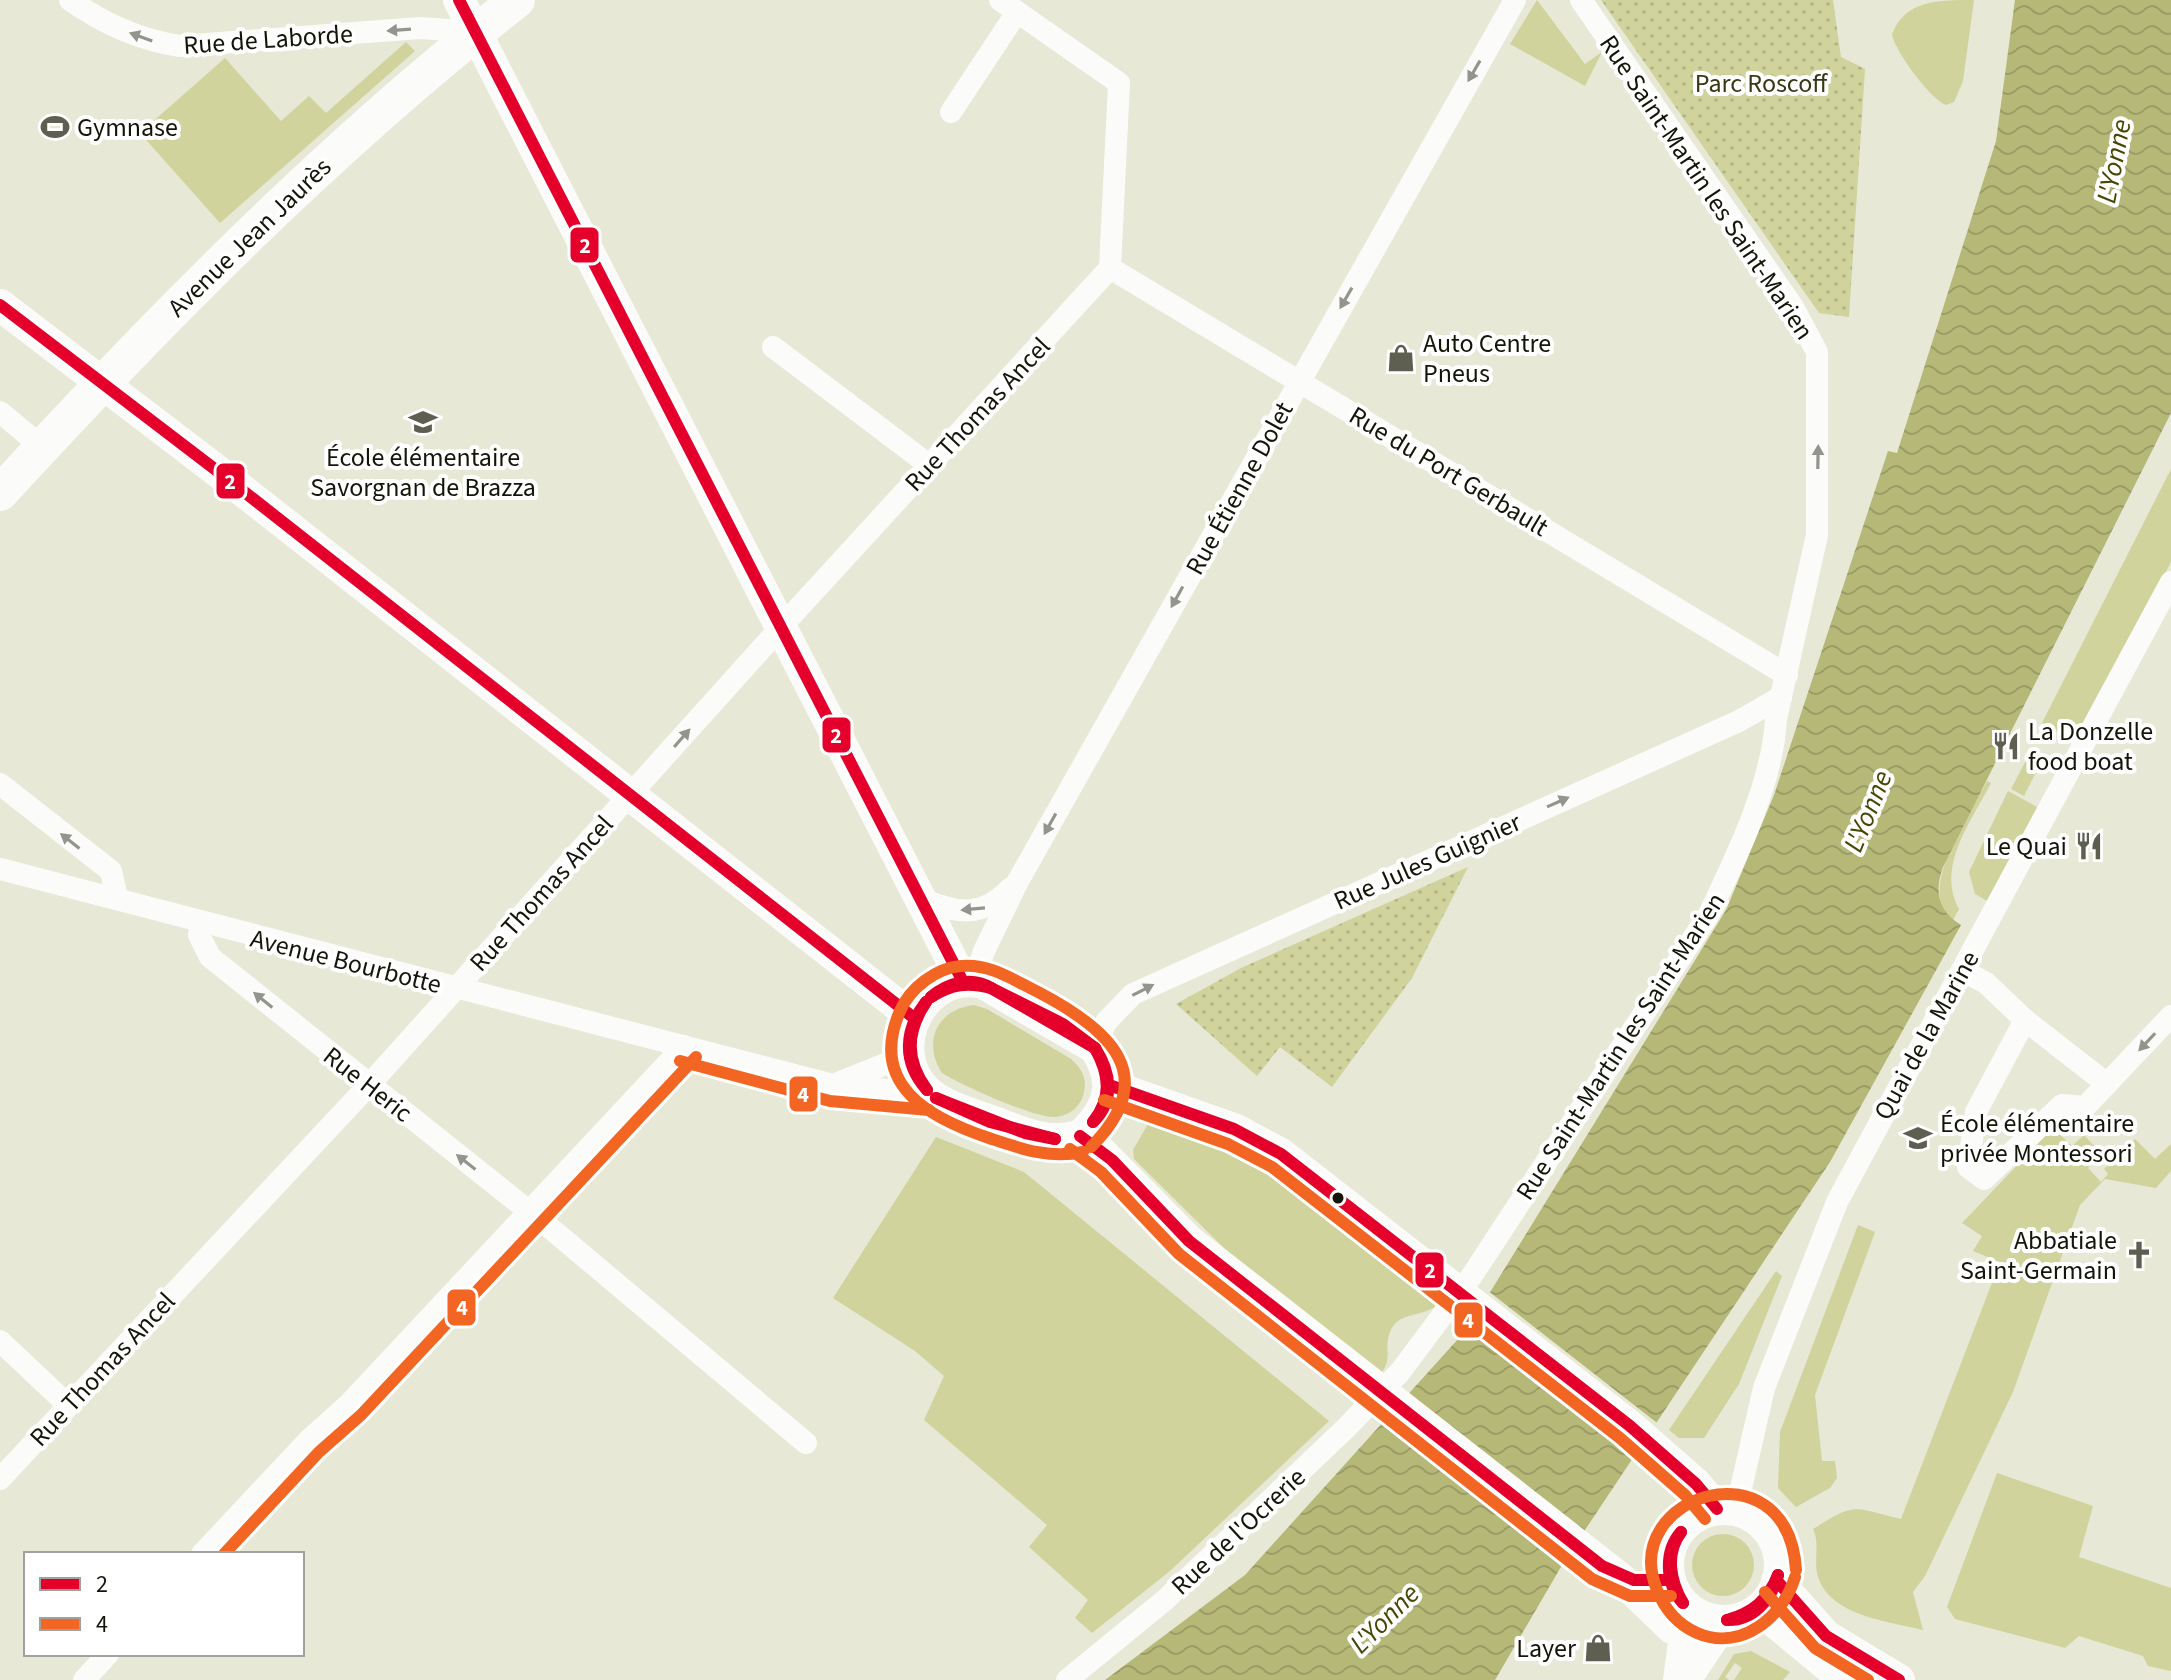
<svg xmlns="http://www.w3.org/2000/svg" width="2171" height="1680" font-family="'Source Sans 3',sans-serif">
  <style>
    .green { fill: #d0d39c }
    .park { fill: url(#park-dots) }
    .water { fill: url(#water-waves) }
    .pier { fill: #e7e8d6 }
    .lines { fill: none; stroke-linecap: round; stroke-linejoin: round }
    .minor { stroke: #fbfcf9; stroke-width: 22 }
    .tertiary { stroke: #fbfcf9; stroke-width: 28 }
    .secondary { stroke: #fbfcf9; stroke-width: 32 }
    .primary { stroke: #fbfcf9; stroke-width: 36 }
    .bus-1-casing { stroke: #fff; stroke-width: 18 }
    .bus-2-casing { stroke: #fff; stroke-width: 18 }
    .bus-1 { stroke: #e4002b; stroke-width: 12 }
    .bus-2 { stroke: #f26522; stroke-width: 12 }
    .oneway { fill: #93948d }
    .bus-dot { fill: #141509; stroke: #fff; stroke-width: 3 }
    .labels { text-anchor: middle; stroke-width: 8; stroke-linejoin: round; paint-order: stroke }
    .street-label { font-size: 26px; fill: #141509; stroke: #fff }
    .park-label { font-size: 26px; fill: #373814; stroke: #fff }
    .poi-label { font-size: 26px; fill: #141509; stroke: #fff; text-anchor: start }
    .water-label { font-size: 28px; font-style: italic; fill: #464702; stroke: #fff }
    .line-badge { stroke: #fff; stroke-width: 3 }
    .badge-label { font-size: 22px; text-anchor: middle; font-weight: bold; fill: #fff }
  </style>
  <defs>
    <pattern id="park-dots" width="8" height="8" patternUnits="userSpaceOnUse" patternTransform="scale(2)"><rect width="8" height="8" fill="#d0d39c"/><path d="M2 2h.1M6 6h.1" fill="none" stroke="#b2b485" stroke-width="1.8" stroke-linecap="round"/></pattern>
    <pattern id="water-waves" width="16" height="10" patternUnits="userSpaceOnUse" patternTransform="scale(2)"><rect width="16" height="10" fill="#b6b878"/><path d="M0 5q4-4 8 0t8 0" fill="none" stroke="#9c9d66"/></pattern>
  </defs>
  <rect width="100%" height="100%" fill="#e7e8d6"/>
  <g class="green">
    <polygon points="1537,0 1585,64 1602,52 1585,86 1510,44"/>
    <path d="M1974 0 1963 81 1954 102 1946 105C1930 99 1894 50 1892 34 1905 0 1939 0 1974 0Z"/>
    <polygon points="406,42 415,51 220,223 140,133 225,58 281,121 309,96 326,113"/>
    <polygon points="2171,469 2171,562 2075,741 2042,723"/>
    <polygon points="2032,749 2044,756 2024,796 2011,789"/>
    <path d="M1987 781 1991 783C1971 822 1936 866 1959 909L1953 920C1914 893 1971 812 1987 781Z"/>
    <polygon points="2008,791 2039,808 1989,902 1975,894 1969,872"/>
    <path d="M974 1005 987 1009 1071 1059C1081 1068 1087 1077 1084 1092 1081 1107 1068 1117 1053 1117 1032 1117 961 1085 942 1073 922 1042 937 1009 974 1005Z"/>
    <path d="M1148 1124C1183 1134 1220 1143 1252 1161 1320 1200 1378 1254 1439 1303 1426 1318 1398 1310 1390 1332 1383 1349 1394 1357 1380 1375L1228 1252 1134 1159 1133 1150Z"/>
    <path d="M2053 1128 2072 1146 2084 1135 2096 1148 2086 1160 2091 1164 2088 1168 2101 1182 2108 1174 2104 1169 2135 1139 2155 1159 2171 1144V1171L2156 1188 2105 1179 2080 1205 2013 1392 1925 1576 1913 1592 1923 1630C1888 1621 1827 1616 1817 1573 1814 1557 1820 1544 1813 1529 1858 1501 1852 1508 1901 1519L2000 1262 1973 1251 1982 1236 1962 1223Z"/>
    <polygon points="936,1137 1024,1172 1329,1421 1170,1571 1092,1633 1075,1618 1088,1600 1029,1547 1047,1525 924,1420 944,1376 915,1351 833,1298"/>
    <polygon points="1858,1225 1875,1232 1815,1395 1822,1461 1835,1461 1837,1478 1830,1488 1796,1507 1778,1488 1780,1432"/>
    <polygon points="1776,1271 1782,1276 1739,1384 1704,1438 1679,1438 1669,1430"/>
    <polygon points="1997,1473 2093,1506 2079,1557 2171,1588 2171,1671 2148,1666 2143,1656 2079,1636 2065,1648 1955,1619 1947,1607"/>
    <circle cx="1723" cy="1565" r="31"/>
    <polygon points="1751,1651 1790,1672 1783,1680 1734,1680 1742,1668 1735,1663 1725,1677 1729,1680 1718,1680 1734,1654"/>
  </g>
  <g class="park">
    <polygon points="1601,0 1833,0 1841,57 1865,69 1849,317 1819,313"/>
    <polygon points="1468,867 1412,978 1332,1087 1280,1047 1257,1076 1176,1004 1241,968"/>
  </g>
  <path class="water" d="M2015 0H2171V413L1943 867C1934 892 1938 911 1961 925L1830 1162 1565 1560 1495 1680H1105L1245 1575 1468 1328 1726 910 1774 795 1888 451 1897 453 1996 141Z"/>
  <polygon class="pier" points="1487,1290 1661,1426 1639,1459 1466,1324"/>
  <g class="lines">
    <g class="minor">
      <path d="M70 0C104 24 139 40 180 46L420 28 477 32"/>
      <polyline points="1000,0 1119,83 1110,268"/>
      <polyline points="951,112 1017,12"/>
      <polyline points="1110,268 1787,675"/>
      <polyline points="773,347 929,465"/>
      <polyline points="0,412 42,447"/>
      <polyline points="0,784 111,871 117,898"/>
      <polyline points="0,869 833,1085 930,1094"/>
      <path d="M921 899C959 913 981 919 1011 888"/>
      <polyline points="201,923 199,935 210,957 555,1232 806,1443"/>
      <polyline points="1962,970 1986,983 2025,1020 2107,1084"/>
      <polyline points="974,981 984,951 1018,881 1515,0"/>
      <polyline points="2025,1020 1976,1112 1968,1167 1984,1179 2062,1105 2085,1107 2171,1016"/>
      <polyline points="1095,1048 1106,1022 1133,994 1739,721 1781,697"/>
      <polyline points="838,1083 908,1055"/>
      <polyline points="0,1341 68,1405"/>
      <polyline points="0,1479 369,1085 771,638 1110,268"/>
      <polyline points="1736,1510 1764,1388 1837,1202 2171,582"/>
      <polyline points="202,1554 308,1441 349,1404 684,1046"/>
      <polyline points="84,1680 108,1654"/>
      <path d="M1067 1680 1165 1600 1345 1429 1400 1372 1471 1277 1709 914C1736 858 1773 782 1776 719L1817 535V352L1793 307 1581 0"/>
    </g>
    <g class="tertiary">
      <polyline points="1677,1680 1687,1607"/>
      <polyline points="1687,1680 1727,1621"/>
    </g>
    <g class="secondary">
      <polyline points="459,0 962,980"/>
      <polyline points="0,305 233,483 914,1018"/>
      <polyline points="1109,1085 1234,1129 1281,1154 1630,1426 1696,1484 1717,1509"/>
      <path d="M1080 1136C1109 1109 1118 1083 1095 1048L983 983C922 968 882 1053 929 1093 947 1108 976 1115 997 1123 1027 1135 1049 1144 1080 1136L1096 1147 1189 1241 1621 1579 1672 1628 1683 1633"/>
      <circle cx="1724" cy="1565" r="56"/>
      <polyline points="1777,1581 1826,1636 1899,1680"/>
      <polyline points="1759,1609 1845,1680"/>
    </g>
    <path class="primary" d="M0 493C162 317 329 147 517 0"/>
    <defs>
      <g id="bus-1">
        <polyline points="459,0 962,980"/>
        <polyline points="0,305 233,483 914,1018"/>
        <polyline points="991,988 1063,1024 1095,1048"/>
        <polyline points="991,988 1095,1048"/>
        <path d="M931 997C948 983 971 976 991 988"/>
        <path d="M931 997C952 984 967 982 991 988"/>
        <path d="M926 1002C906 1032 905 1060 927 1090"/>
        <path d="M926 1002C904 1030 902 1062 927 1090"/>
        <polyline points="1109,1085 1234,1129 1281,1154 1630,1426 1696,1484 1717,1509"/>
        <polyline points="936,1098 1025,1133 1055,1139"/>
        <polyline points="936,1098 990,1122 1055,1139"/>
        <path d="M1093 1122C1112 1098 1110 1075 1095 1048"/>
        <path d="M1093 1122C1115 1101 1111 1072 1095 1048"/>
        <polyline points="1080,1136 1112,1160 1189,1241 1602,1566 1634,1580 1670,1580"/>
        <path d="M1681 1532C1665 1554 1670 1581 1683 1603"/>
        <path d="M1681 1532C1664 1551 1665 1584 1683 1603"/>
        <polyline points="1777,1581 1826,1636 1899,1680"/>
        <path d="M1727 1620C1753 1621 1772 1599 1778 1575"/>
        <path d="M1727 1620C1753 1613 1768 1600 1778 1575"/>
      </g>
      <g id="bus-2">
        <polyline points="680,1061 830,1101 929,1110"/>
        <polyline points="1104,1100 1228,1144 1272,1167 1620,1438 1685,1495 1705,1519"/>
        <polyline points="1070,1149 1101,1172 1179,1254 1592,1579 1630,1596 1671,1596"/>
        <path d="M1083 1152C1049 1159 1022 1149 989 1138 929 1118 868 1085 900 1011 910 988 936 968 961 966 990 963 1015 981 1040 993 1110 1030 1162 1076 1091 1147"/>
        <polyline points="224,1554 319,1452 361,1415 696,1057"/>
        <path d="M1795 1577C1783 1617 1741 1652 1697 1633 1677 1624 1665 1610 1657 1590 1618 1494 1788 1442 1796 1570"/>
        <polyline points="1765,1592 1815,1648 1868,1680"/>
      </g>
    </defs>
    <use href="#bus-1" class="bus-1-casing"/>
    <use href="#bus-2" class="bus-2-casing"/>
    <use href="#bus-1" class="bus-1"/>
    <use href="#bus-2" class="bus-2"/>
  </g>
  <defs><path id="oneway-solid" d="M-6-.8H1V-3.2L6.5 0L1 3.2V.8H-6Z" transform="scale(2)"/></defs>
  <g class="oneway">
    <use href="#oneway-solid" transform="translate(399 30) rotate(176)"/>
    <use href="#oneway-solid" transform="translate(141 37) rotate(-160)"/>
    <use href="#oneway-solid" transform="translate(1474 71) rotate(120)"/>
    <use href="#oneway-solid" transform="translate(1346 298) rotate(120)"/>
    <use href="#oneway-solid" transform="translate(1818 457) rotate(-89)"/>
    <use href="#oneway-solid" transform="translate(1177 597) rotate(119)"/>
    <use href="#oneway-solid" transform="translate(682 738) rotate(-49)"/>
    <use href="#oneway-solid" transform="translate(1558 802) rotate(-24)"/>
    <use href="#oneway-solid" transform="translate(1050 824) rotate(119)"/>
    <use href="#oneway-solid" transform="translate(70 841) rotate(-142)"/>
    <use href="#oneway-solid" transform="translate(973 909) rotate(175)"/>
    <use href="#oneway-solid" transform="translate(1143 990) rotate(-27)"/>
    <use href="#oneway-solid" transform="translate(263 1000) rotate(-141)"/>
    <use href="#oneway-solid" transform="translate(2147 1042) rotate(133)"/>
    <use href="#oneway-solid" transform="translate(466 1162) rotate(-142)"/>
  </g>
  <defs>
    <symbol id="stadium-bare" viewBox="-9 -9 18 18"><path d="M0-5a6.5 5 0 1 0 0 10a6.5 5 0 1 0 0-10ZM-3.5-1.8h7v3.6h-7Z" fill="#5e5f51" stroke="#fff" stroke-width="2.5" paint-order="stroke"/></symbol>
    <symbol id="shop-bare" viewBox="-9 -9 18 18"><path d="M-5-2.5h2.3a2.7 3.5 0 0 1 5.4 0H5L5.5 6h-11ZM-1.5-2.5h3a1.5 2.3 0 0 0-3 0Z" fill="#5e5f51" stroke="#fff" stroke-width="2.5" paint-order="stroke"/></symbol>
    <symbol id="school-bare" viewBox="-9 -9 18 18"><path d="M0-5L7-2L0 1L-7-2ZM-4 1L0 2.5L4 1V4Q0 6-4 4Z" fill="#5e5f51" stroke="#fff" stroke-width="2.5" paint-order="stroke"/></symbol>
    <symbol id="restaurant-bare" viewBox="-9 -9 18 18"><path d="M-5-6h1v4h1v-4h1v4h1v-4h1v5L-1.5 .5V6h-2V.5L-5-1ZM5-6V6H3V1.5H1.5Q1.5-4 5-6Z" fill="#5e5f51" stroke="#fff" stroke-width="2.5" paint-order="stroke"/></symbol>
    <symbol id="church-bare" viewBox="-9 -9 18 18"><path d="M-1.2-6h2.4v3.5h3.3v2.4h-3.3V6h-2.4V-.1h-3.3v-2.4h3.3Z" fill="#5e5f51" stroke="#fff" stroke-width="2.5" paint-order="stroke"/></symbol>
  </defs>
  <g fill-rule="evenodd">
    <use href="#stadium-bare" x="35" y="107" width="40" height="40"/>
    <use href="#shop-bare" x="1381" y="338" width="40" height="40"/>
    <use href="#school-bare" x="403" y="402" width="40" height="40"/>
    <use href="#restaurant-bare" x="1986" y="726" width="40" height="40"/>
    <use href="#restaurant-bare" x="2069" y="826" width="40" height="40"/>
    <use href="#school-bare" x="1898" y="1118" width="40" height="40"/>
    <use href="#church-bare" x="2119" y="1235" width="40" height="40"/>
    <use href="#shop-bare" x="1578" y="1628" width="40" height="40"/>
  </g>
  <circle class="bus-dot" cx="1338" cy="1198" r="7"/>
  <g class="labels">
    <g class="street-label">
      <text transform="translate(268 39) rotate(-4)" y="9">Rue de Laborde</text>
      <text transform="translate(1707 187) rotate(56)" y="9">Rue Saint-Martin les Saint-Marien</text>
      <text transform="translate(249 237) rotate(-44)" y="9">Avenue Jean Jaurès</text>
      <text transform="translate(977 414) rotate(-47)" y="9">Rue Thomas Ancel</text>
      <text transform="translate(1449 471) rotate(31)" y="9">Rue du Port Gerbault</text>
      <text transform="translate(1239 488) rotate(-61)" y="9">Rue Étienne Dolet</text>
      <text transform="translate(1427 861) rotate(-24)" y="9">Rue Jules Guignier</text>
      <text transform="translate(541 893) rotate(-48)" y="9">Rue Thomas Ancel</text>
      <text transform="translate(346 961) rotate(14)" y="9">Avenue Bourbotte</text>
      <text transform="translate(1926 1035) rotate(-61)" y="9">Quai de la Marine</text>
      <text transform="translate(1620 1046) rotate(-57)" y="9">Rue Saint-Martin les Saint-Marien</text>
      <text transform="translate(368 1084) rotate(38)" y="9">Rue Heric</text>
      <text transform="translate(102 1369) rotate(-47)" y="9">Rue Thomas Ancel</text>
      <text transform="translate(1238 1531) rotate(-43)" y="9">Rue de l'Ocrerie</text>
    </g>
    <g class="park-label">
      <text x="1761" y="92">Parc Roscoff</text>
    </g>
    <g class="poi-label">
      <text x="77" y="136">Gymnase</text>
      <text x="1423" y="352">Auto Centre<tspan x="1423" dy="30">Pneus</tspan></text>
      <text x="423" y="466" text-anchor="middle">École élémentaire<tspan x="423" dy="30">Savorgnan de Brazza</tspan></text>
      <text x="2028" y="740">La Donzelle<tspan x="2028" dy="30">food boat</tspan></text>
      <text x="2067" y="855" text-anchor="end">Le Quai</text>
      <text x="1940" y="1132">École élémentaire<tspan x="1940" dy="30">privée Montessori</tspan></text>
      <text x="2117" y="1249" text-anchor="end">Abbatiale<tspan x="2117" dy="30">Saint-Germain</tspan></text>
      <text x="1576" y="1657" text-anchor="end">Layer</text>
    </g>
    <g class="water-label">
      <text transform="translate(2113 161) rotate(-79)" y="10">L'Yonne</text>
      <text transform="translate(1867 811) rotate(-68)" y="10">L'Yonne</text>
      <text transform="translate(1384 1618) rotate(-45)" y="10">L'Yonne</text>
    </g>
  </g>
  <g class="line-badge">
    <rect x="569" y="226" width="31" height="38" rx="8" fill="#e4002b"/>
    <rect x="215" y="462" width="31" height="38" rx="8" fill="#e4002b"/>
    <rect x="821" y="716" width="31" height="38" rx="8" fill="#e4002b"/>
    <rect x="788" y="1075" width="31" height="38" rx="8" fill="#f26522"/>
    <rect x="1414" y="1251" width="31" height="38" rx="8" fill="#e4002b"/>
    <rect x="446" y="1288" width="31" height="39" rx="8" fill="#f26522"/>
    <rect x="1453" y="1301" width="31" height="38" rx="8" fill="#f26522"/>
  </g>
  <g class="badge-label">
    <text x="585" y="253">2</text>
    <text x="230" y="489">2</text>
    <text x="836" y="743">2</text>
    <text x="803" y="1102">4</text>
    <text x="1430" y="1278">2</text>
    <text x="462" y="1315">4</text>
    <text x="1468" y="1328">4</text>
  </g>
  <rect x="24" y="1552" width="280" height="104" fill="#ffffff" stroke="#a1a19d" stroke-width="2"/>
  <rect x="40" y="1578" width="40" height="12" fill="#e4002b" stroke="#a1a19d" stroke-width="2"/>
  <text x="96" y="1592" font-size="24" fill="#141509">2</text>
  <rect x="40" y="1618" width="40" height="12" fill="#f26522" stroke="#a1a19d" stroke-width="2"/>
  <text x="96" y="1632" font-size="24" fill="#141509">4</text>
</svg>
